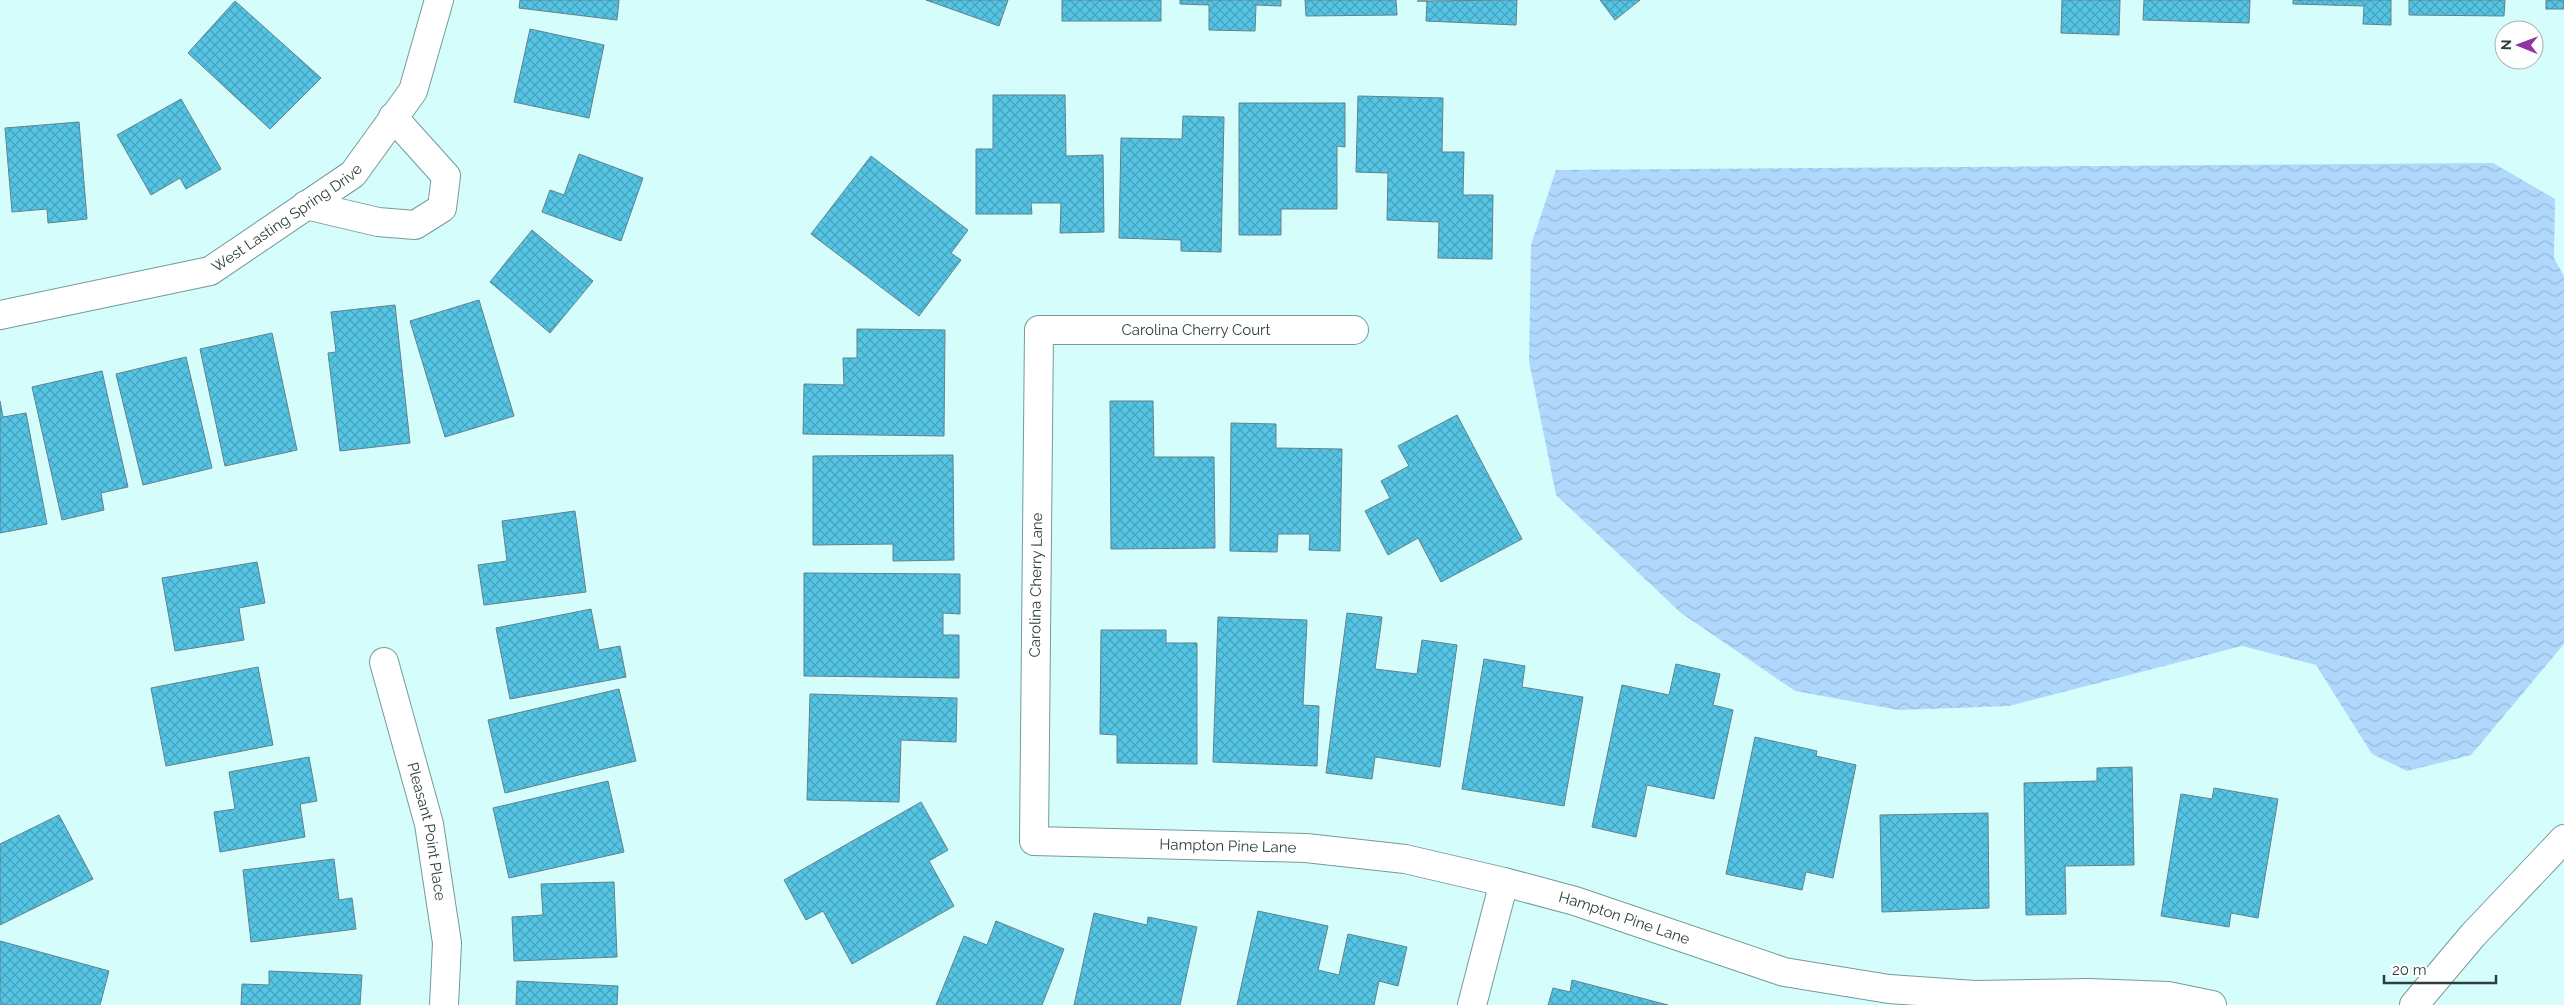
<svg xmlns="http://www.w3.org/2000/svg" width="2564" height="1005" font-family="Raleway,sans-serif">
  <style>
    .water { fill: url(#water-waves) }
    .building { fill: url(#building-cross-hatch); stroke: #61828d }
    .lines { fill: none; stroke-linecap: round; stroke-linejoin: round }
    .minor-casing { stroke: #759a99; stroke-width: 30 }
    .minor { stroke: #fff; stroke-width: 28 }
    .labels { text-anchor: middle; stroke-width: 5; stroke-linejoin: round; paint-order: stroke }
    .street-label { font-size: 15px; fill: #2e3e3e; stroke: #fff }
  </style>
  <defs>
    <pattern id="water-waves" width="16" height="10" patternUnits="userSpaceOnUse" patternTransform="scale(1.25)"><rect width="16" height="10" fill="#afd8fc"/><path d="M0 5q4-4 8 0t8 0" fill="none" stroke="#97bad9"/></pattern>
    <pattern id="building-cross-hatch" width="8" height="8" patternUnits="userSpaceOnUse" patternTransform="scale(1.25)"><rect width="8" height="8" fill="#55c5e5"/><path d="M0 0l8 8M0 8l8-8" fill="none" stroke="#47a1bb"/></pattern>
  </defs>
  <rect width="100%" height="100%" fill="#d5fdfc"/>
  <polygon class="water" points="2493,163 2555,199 2554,258 2564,276 2564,644 2471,755 2407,771 2372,754 2316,665 2242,646 2009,706 1899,710 1795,691 1681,613 1556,495 1529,361 1531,245 1556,170"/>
  <g class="building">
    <polygon points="520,0 619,0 617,20 519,8"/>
    <polygon points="926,0 1008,0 999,26"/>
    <rect x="1062" y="0" width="99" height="21"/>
    <polygon points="1180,0 1281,0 1281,6 1256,5 1255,31 1209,30 1209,5 1180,4"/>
    <polygon points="1305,0 1396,0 1397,15 1306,16"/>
    <polygon points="1517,0 1516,25 1426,21 1427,1 1417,1"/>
    <polygon points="1600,0 1640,0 1615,20"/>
    <polygon points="2062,0 2120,0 2119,35 2061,33"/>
    <polygon points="2144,0 2250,0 2249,23 2143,20"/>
    <polygon points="2293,0 2391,0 2391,25 2363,24 2364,6 2293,4"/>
    <polygon points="2409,0 2505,0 2504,16 2409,15"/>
    <rect x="2546" y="0" width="18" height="9"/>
    <polygon points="235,1 321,78 270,129 188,53"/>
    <polygon points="530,29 604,45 589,118 514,102"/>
    <polygon points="993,95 1065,95 1066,156 1103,155 1104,232 1060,233 1061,203 1031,203 1032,214 976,214 976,149 993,149"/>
    <polygon points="1358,96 1443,98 1442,152 1464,152 1463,195 1493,195 1492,259 1438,258 1439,222 1387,220 1388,173 1356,172"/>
    <polygon points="181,99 221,169 186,189 180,178 151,195 117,135"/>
    <polygon points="1239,103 1345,103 1345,147 1337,146 1337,209 1281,209 1281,235 1239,235"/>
    <polygon points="1183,116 1224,117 1221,252 1181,251 1181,240 1119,238 1121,138 1182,139"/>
    <polygon points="79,122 87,219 48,223 47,209 12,212 5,128"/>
    <polygon points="579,154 643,178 621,241 542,212 550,190 564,195"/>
    <polygon points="871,156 968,230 951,253 961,260 919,316 811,234"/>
    <polygon points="532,230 593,281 550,333 490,282"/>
    <polygon points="479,300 514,416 445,437 410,321"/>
    <polygon points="395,305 410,443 340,451 328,353 336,352 331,312"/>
    <polygon points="857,329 945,330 944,436 803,434 804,384 844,385 843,358 857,358"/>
    <polygon points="272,333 297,450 225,466 200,349"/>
    <polygon points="186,357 212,468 143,485 116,374"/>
    <polygon points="102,371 128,487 101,493 104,510 62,520 32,387"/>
    <polygon points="0,401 3,417 26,413 47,524 0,533"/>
    <polygon points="1110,401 1153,401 1154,457 1214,457 1215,548 1111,549"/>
    <polygon points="1457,415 1522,539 1441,582 1418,538 1388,555 1365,511 1390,498 1381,481 1409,466 1398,446"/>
    <polygon points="1231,423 1276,424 1276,448 1342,449 1340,551 1309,550 1310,534 1278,534 1277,552 1230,551"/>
    <polygon points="953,455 954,560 893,561 893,544 813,545 813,456"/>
    <polygon points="575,511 586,592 484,605 478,565 507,561 502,521"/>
    <polygon points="257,562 265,603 239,608 244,640 175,651 162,578"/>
    <polygon points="804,573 960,574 960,614 943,613 943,635 959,635 959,678 804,676"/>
    <polygon points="591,609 599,650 620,646 626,677 510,699 496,628"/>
    <polygon points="1347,613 1382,617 1375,669 1417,674 1422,640 1457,645 1440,767 1375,757 1372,779 1326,773"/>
    <polygon points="1218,617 1307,620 1303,705 1319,706 1317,766 1213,762"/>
    <polygon points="1101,630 1166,630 1166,643 1197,643 1197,764 1117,763 1117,735 1100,734"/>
    <polygon points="1484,659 1525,666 1522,687 1583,697 1564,806 1462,789"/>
    <polygon points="1676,664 1720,674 1713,705 1733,710 1714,799 1647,785 1636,837 1592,827 1622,685 1669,695"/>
    <polygon points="258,667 273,745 166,766 151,688"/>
    <polygon points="619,689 636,761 505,793 488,720"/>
    <polygon points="810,694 957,698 956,742 901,740 899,802 807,800"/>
    <polygon points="1755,737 1817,751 1816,756 1856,765 1833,878 1806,872 1802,890 1726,874"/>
    <polygon points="309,757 317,801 300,804 305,837 220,852 214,812 235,809 229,772"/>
    <polygon points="2132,767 2134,865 2065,866 2066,914 2026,915 2024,783 2097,781 2097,768"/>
    <polygon points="608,781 624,852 509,878 493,808"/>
    <polygon points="2214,788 2278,799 2258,918 2231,913 2229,927 2161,916 2181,794 2212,799"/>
    <polygon points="921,802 948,850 929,861 954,906 852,964 823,911 806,920 784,880"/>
    <polygon points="1988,813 1989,908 1882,912 1880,815"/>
    <polygon points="59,815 93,879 0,925 0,844"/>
    <polygon points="334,859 339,900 352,898 356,929 251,942 243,870"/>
    <polygon points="614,882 617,957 514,961 512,917 543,915 541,884"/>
    <polygon points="1258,911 1328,926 1318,970 1339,975 1348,934 1407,947 1398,986 1379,981 1374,1005 1237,1005"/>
    <polygon points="1094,913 1147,925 1148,917 1197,927 1180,1005 1074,1005"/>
    <polygon points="996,921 1064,949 1042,1005 936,1005 964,936 987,945"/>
    <polygon points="0,941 109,971 100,1005 0,1005"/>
    <polygon points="269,971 362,975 360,1005 241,1005 242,984 269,985"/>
    <polygon points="1572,980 1668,1005 1548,1005 1553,988 1570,992"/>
    <polygon points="517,981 618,986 617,1005 516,1005"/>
  </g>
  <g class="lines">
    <defs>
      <g id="minor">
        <polyline points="306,205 378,222 415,225 442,208 446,176 393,117"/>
        <path id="s1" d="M0 315 210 271 353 174 413 91 439 0"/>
        <path id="s2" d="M1354 330H1039L1034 841 1306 848 1405 859 1504 882 1575 901 1784 972 1889 989 1975 995 2089 993 2168 996 2212 1005"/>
        <path id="s3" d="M384 662 429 824 447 943 444 1005"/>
        <polyline points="1472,1005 1504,882"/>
        <polyline points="2414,1005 2473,935 2564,839"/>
      </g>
    </defs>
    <use href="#minor" class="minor-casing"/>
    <use href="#minor" class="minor"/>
  </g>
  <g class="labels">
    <g class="street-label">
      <text dy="5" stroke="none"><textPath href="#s1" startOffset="308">West Lasting Spring Drive</textPath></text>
      <text x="1196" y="335">Carolina Cherry Court</text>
      <text transform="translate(1036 585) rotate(-89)" y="5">Carolina Cherry Lane</text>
      <text dy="5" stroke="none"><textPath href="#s3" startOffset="175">Pleasant Point Place</textPath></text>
      <text dy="5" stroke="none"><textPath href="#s2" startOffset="1020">Hampton Pine Lane</textPath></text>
      <text dy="5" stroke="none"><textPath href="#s2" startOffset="1425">Hampton Pine Lane</textPath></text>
    </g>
  </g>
  <g transform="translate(2519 45) rotate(271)"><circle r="24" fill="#ffffff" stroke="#abb2b2"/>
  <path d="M0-4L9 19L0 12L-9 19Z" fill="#9035a1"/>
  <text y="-8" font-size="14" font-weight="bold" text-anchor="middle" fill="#2e3e3e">N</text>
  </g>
  <path d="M2384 975v8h112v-8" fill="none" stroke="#2e3e3e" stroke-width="2.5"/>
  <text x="2392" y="975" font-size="15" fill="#2e3e3e" stroke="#ffffff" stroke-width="4" paint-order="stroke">20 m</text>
</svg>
